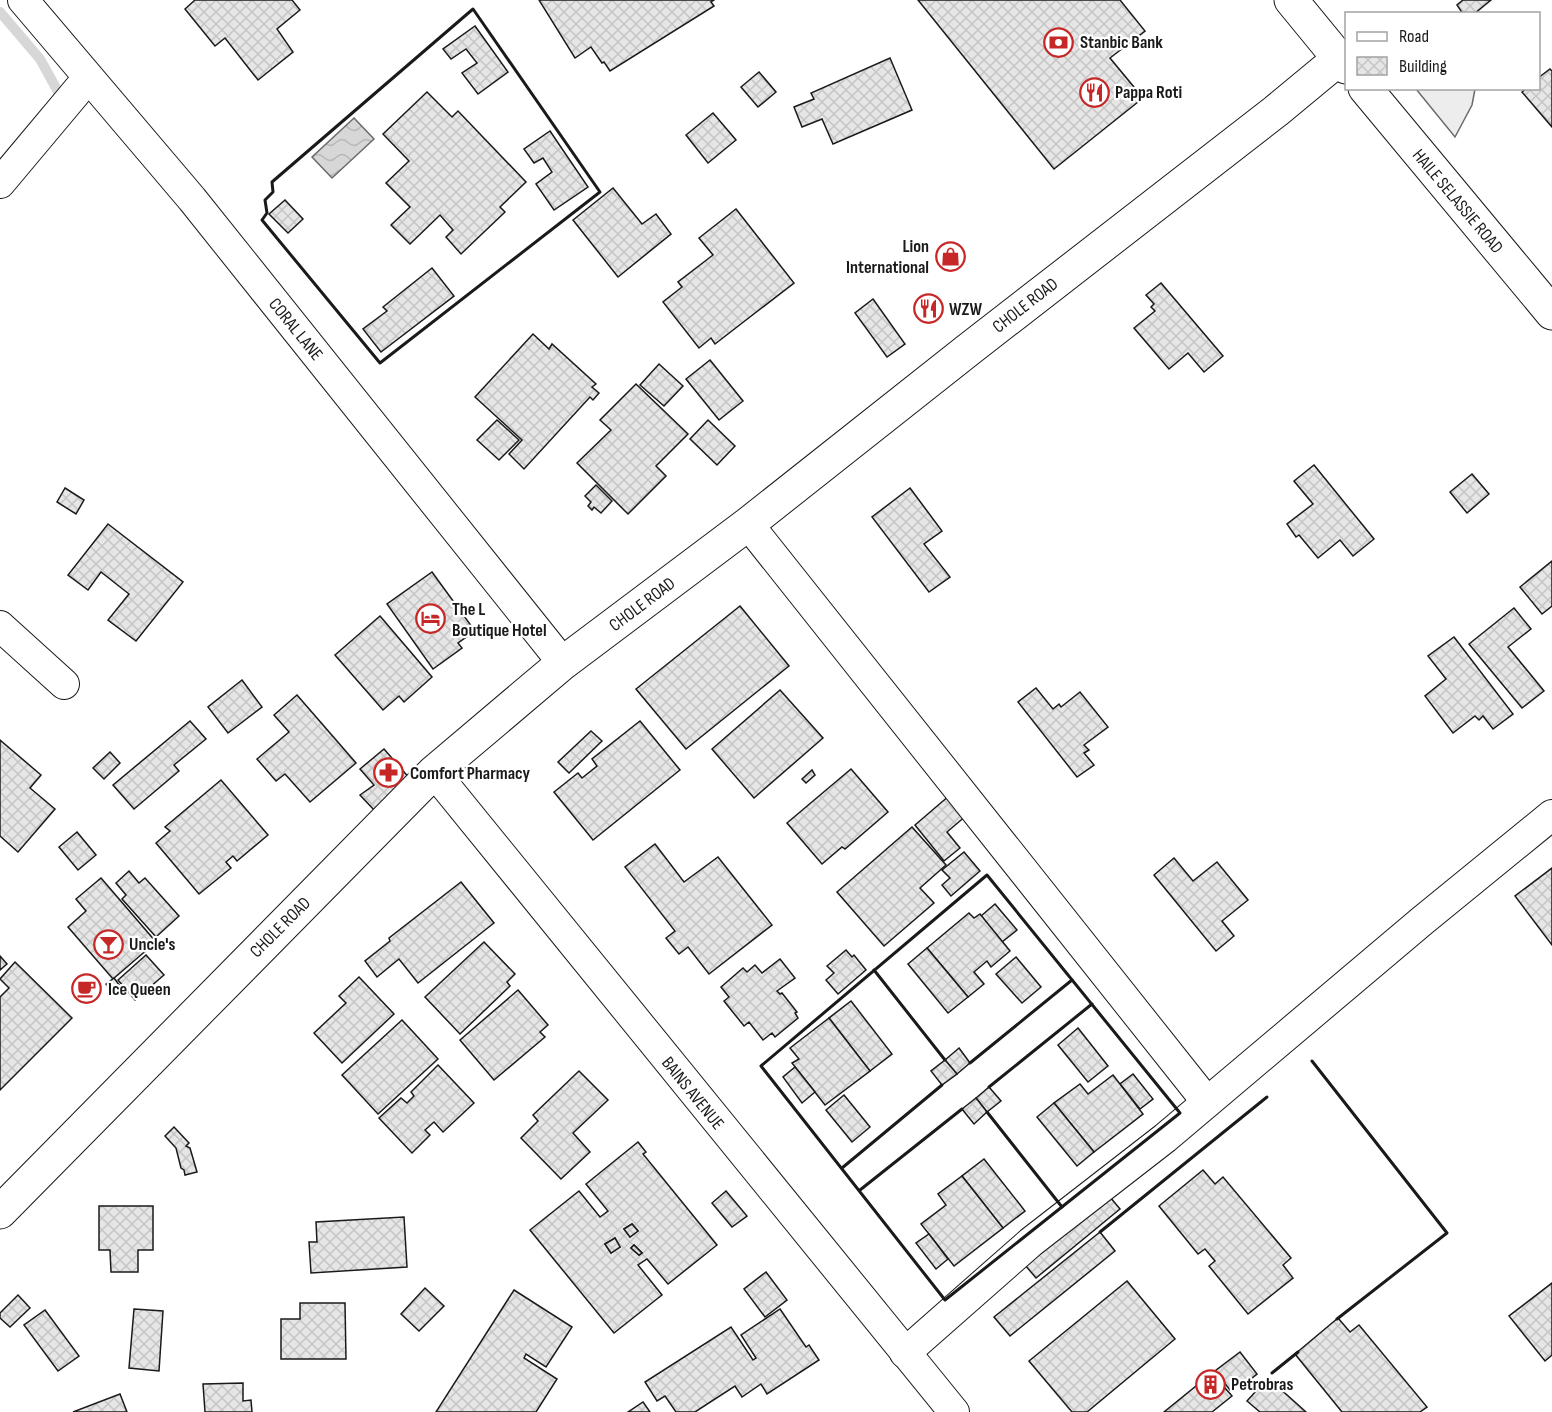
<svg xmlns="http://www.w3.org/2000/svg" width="1552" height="1412" font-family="'Sofia Sans Condensed',sans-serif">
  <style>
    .built { fill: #ededed; stroke: #6a6a6a; stroke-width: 1.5 }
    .water { fill: url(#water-waves); stroke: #6a6a6a; stroke-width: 1.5 }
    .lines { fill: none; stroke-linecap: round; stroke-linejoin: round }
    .stream { stroke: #d7d7d7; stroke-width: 10 }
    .building { fill: url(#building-cross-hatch); stroke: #1a1a1a; stroke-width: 1.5; fill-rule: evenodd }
    .street-casing { stroke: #1a1a1a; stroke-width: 32 }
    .secondary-casing { stroke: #1a1a1a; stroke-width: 35 }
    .street { stroke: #fff; stroke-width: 30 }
    .secondary { stroke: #fff; stroke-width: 33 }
    .wall { stroke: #1a1a1a; stroke-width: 3 }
    .labels { text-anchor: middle; stroke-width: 4.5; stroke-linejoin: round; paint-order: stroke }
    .poi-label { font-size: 18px; font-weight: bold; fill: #1a1a1a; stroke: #fff; text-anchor: start }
    .street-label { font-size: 18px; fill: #1a1a1a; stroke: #fff }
  </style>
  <defs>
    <pattern id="water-waves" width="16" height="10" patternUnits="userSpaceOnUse" patternTransform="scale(1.5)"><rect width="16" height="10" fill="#d7d7d7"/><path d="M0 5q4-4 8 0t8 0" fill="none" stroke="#b8b8b8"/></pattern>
    <pattern id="building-cross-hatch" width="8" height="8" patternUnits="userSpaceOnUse" patternTransform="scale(1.5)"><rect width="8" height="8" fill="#e6e6e6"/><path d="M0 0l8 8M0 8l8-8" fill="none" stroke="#c5c5c5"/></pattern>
  </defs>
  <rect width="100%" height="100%" fill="#fff"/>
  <polygon class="built" points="1416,89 1475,89 1472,105 1455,137"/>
  <polygon class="water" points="354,118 374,139 332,178 312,157"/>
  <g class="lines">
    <polyline class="stream" points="0,12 40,59 61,97"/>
  </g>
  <g class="building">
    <polygon points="195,0 292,0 300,10 277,29 293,52 258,80 225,38 215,46 185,9"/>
    <polygon points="539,0 714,0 711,2 714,6 610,71 604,62 602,63 591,47 575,58"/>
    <polygon points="918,0 1120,0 1145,31 1110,58 1143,98 1054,169"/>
    <polygon points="1463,0 1491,0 1474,14 1463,14 1457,5"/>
    <polygon points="475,26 508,72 478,94 462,73 477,63 466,49 451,59 443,49"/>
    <polygon points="890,58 912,110 833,144 822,119 802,127 794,107 814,99 811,93"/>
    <polygon points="1550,69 1552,71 1552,127 1522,92 1527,88 1538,88 1538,78"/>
    <polygon points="759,72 776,92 758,107 741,87"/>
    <polygon points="427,92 452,117 458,111 526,182 500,207 505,212 461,254 446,237 453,230 440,215 410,244 391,225 410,207 386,183 409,161 383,134"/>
    <polygon points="713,113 736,140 708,163 686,135"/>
    <polygon points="550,131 588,187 554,210 536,184 552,172 543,158 534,163 524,149"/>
    <polygon points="613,188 642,224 656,214 671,234 618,277 573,220"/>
    <polygon points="285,200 303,219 288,233 269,214"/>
    <polygon points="736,209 794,283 715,344 711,338 699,348 663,302 682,287 678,282 713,255 699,238"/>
    <polygon points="432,268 454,296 381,352 363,329 387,311 383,307"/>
    <polygon points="1161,283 1223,356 1204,372 1188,353 1169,369 1134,328 1155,311 1151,307 1154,304 1146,295"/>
    <polygon points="873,299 905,344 887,357 855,313"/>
    <polygon points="533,334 549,349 552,344 596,384 592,387 599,393 593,400 590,397 524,469 509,454 522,440 475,397"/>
    <polygon points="710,360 743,401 719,420 686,379"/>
    <polygon points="659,364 683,386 664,406 640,385"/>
    <polygon points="636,384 688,434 656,466 666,476 628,514 577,463 611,430 600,420"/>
    <polygon points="497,420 519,440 499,460 477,440"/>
    <polygon points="708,420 735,446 717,465 690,439"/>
    <polygon points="1314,465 1374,539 1353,556 1340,540 1318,558 1299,535 1296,537 1287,524 1313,504 1294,481"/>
    <polygon points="1472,474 1489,494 1467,513 1450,492"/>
    <polygon points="596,485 612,501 601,513 594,507 592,510 588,506 591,502 585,496"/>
    <polygon points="65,488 84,500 76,514 57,502"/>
    <polygon points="910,488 942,531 924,544 950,577 929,592 872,517"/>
    <polygon points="108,524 183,582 136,641 108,620 129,594 101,572 88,590 68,575"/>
    <polygon points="1552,561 1552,606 1542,614 1520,587"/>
    <polygon points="432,572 475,631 458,643 462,648 433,669 387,604"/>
    <polygon points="740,606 789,666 686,749 636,689"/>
    <polygon points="1514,608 1531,629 1508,647 1544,691 1522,708 1469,644"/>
    <polygon points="380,616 432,677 404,702 399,696 383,710 335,655"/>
    <polygon points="1454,637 1513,714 1493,729 1483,716 1479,720 1475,716 1453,733 1425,696 1446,679 1428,656"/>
    <polygon points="242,680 262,707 228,733 208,707"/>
    <polygon points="1036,688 1053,709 1059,704 1061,707 1080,692 1108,727 1084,745 1089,750 1084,753 1094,765 1077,777 1018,702"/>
    <polygon points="780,690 823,738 754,798 712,749"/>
    <polygon points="297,695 356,763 310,802 285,774 276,781 257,759 289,732 274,715"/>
    <polygon points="190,721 206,739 174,765 179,771 134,809 113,785"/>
    <polygon points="640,721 680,770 593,840 554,792 578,773 582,778 597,766 592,759"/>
    <polygon points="591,731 602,741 569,773 558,762"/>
    <polygon points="0,740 41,775 30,788 55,809 18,852 0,836"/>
    <polygon points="384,749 411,780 375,811 360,795 374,785 360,769"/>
    <polygon points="110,752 120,763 104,779 93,768"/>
    <polygon points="851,769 888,812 845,849 842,847 822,864 787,823"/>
    <polygon points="812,770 815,775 806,783 802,779"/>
    <polygon points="221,780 268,835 237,861 233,856 226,862 231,868 199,894 156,843 170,831 165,827"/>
    <polygon points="950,795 967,815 947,832 960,848 944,861 915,825"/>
    <polygon points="912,827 946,865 920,888 934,903 884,946 837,892"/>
    <polygon points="77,832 96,855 78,870 59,847"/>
    <polygon points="655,844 684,882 718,857 772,925 709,974 688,947 679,954 666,938 675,931 625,867"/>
    <polygon points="964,852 980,871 951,896 942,885 950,878 942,870"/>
    <polygon points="1174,858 1193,881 1217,862 1248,900 1222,921 1234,936 1216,951 1154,875"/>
    <polygon points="1552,868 1552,945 1515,896"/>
    <polygon points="129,871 139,883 145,878 179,916 156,937 122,899 126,895 116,883"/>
    <polygon points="101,878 156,942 113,979 68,927 86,911 76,899"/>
    <polygon points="461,882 494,923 418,983 399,959 377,977 365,961 390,941 389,938"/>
    <polygon points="995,904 1017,930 1002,942 981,916"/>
    <polygon points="969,913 974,918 980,914 1010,951 991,967 987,961 974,972 984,984 968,997 927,948"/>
    <polygon points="484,942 515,974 507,982 510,986 460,1034 425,997"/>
    <polygon points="927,948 968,997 948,1013 908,964"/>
    <polygon points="846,950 852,957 854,955 866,970 838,994 826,980 834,973 827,966"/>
    <polygon points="146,955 164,975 135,1000 118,980"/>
    <polygon points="0,956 7,964 0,970"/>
    <polygon points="1016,957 1041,987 1022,1003 996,974"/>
    <polygon points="780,959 795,978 777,991 780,994 782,993 797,1012 795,1013 798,1018 775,1037 772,1033 763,1040 749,1022 744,1026 724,1001 729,997 721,987 743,968 747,972 755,965 762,973"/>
    <polygon points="15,962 72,1018 0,1090 0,997 9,988 0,979"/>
    <polygon points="359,977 394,1014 342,1063 314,1033 346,1003 339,996"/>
    <polygon points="114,978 120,986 113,992 106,984"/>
    <polygon points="518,990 548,1025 540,1032 545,1037 494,1080 460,1040"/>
    <polygon points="851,1001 892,1054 870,1071 829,1018"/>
    <polygon points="829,1018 870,1071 825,1105 792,1063 799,1059 790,1048"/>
    <polygon points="402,1020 438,1059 378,1114 342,1075"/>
    <polygon points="1078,1028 1108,1066 1088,1082 1058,1045"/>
    <polygon points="959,1048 970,1063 957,1074 945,1060"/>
    <polygon points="945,1060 957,1074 942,1085 931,1071"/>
    <polygon points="438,1065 474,1103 443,1132 434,1122 425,1130 430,1135 412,1153 379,1118 401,1098 407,1103 414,1096 411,1092"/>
    <polygon points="795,1067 815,1092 802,1103 783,1077"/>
    <polygon points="579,1071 608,1100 573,1133 590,1152 561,1179 521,1138 538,1121 533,1115"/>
    <polygon points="1133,1074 1153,1099 1140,1109 1120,1084"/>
    <polygon points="1113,1075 1143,1114 1094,1152 1054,1103 1080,1084 1088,1094"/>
    <polygon points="989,1087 1001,1101 987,1112 976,1098"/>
    <polygon points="844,1095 870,1127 852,1142 826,1110"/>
    <polygon points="976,1098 987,1112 974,1124 962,1109"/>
    <polygon points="1054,1103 1094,1152 1077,1166 1037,1117"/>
    <polygon points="174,1127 189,1143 186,1146 190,1148 197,1172 185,1175 184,1170 181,1168 176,1148 165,1136"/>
    <path d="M638 1142 646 1152 643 1154 717 1245 668 1284 647 1259 638 1265 662 1295 614 1333 530 1230 579 1191 600 1217 608 1211 586 1184ZM632 1224 638 1231 630 1237 624 1229ZM615 1238 620 1247 611 1253 605 1244ZM634 1245 642 1253 639 1255 631 1248Z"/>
    <polygon points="984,1159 1025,1211 1003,1228 962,1176"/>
    <polygon points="1203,1170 1215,1184 1223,1177 1291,1258 1283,1265 1293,1278 1248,1314 1209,1266 1215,1261 1205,1249 1198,1254 1159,1206"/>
    <polygon points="962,1176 1003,1228 954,1266 921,1224 946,1205 938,1194"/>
    <polygon points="1104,1190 1120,1209 1036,1278 1020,1259"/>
    <polygon points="726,1191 747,1216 732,1227 712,1203"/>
    <polygon points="99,1206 153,1206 153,1250 138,1250 138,1272 111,1272 110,1250 99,1250"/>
    <polygon points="404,1217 407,1267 311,1273 309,1242 317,1242 316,1222"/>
    <polygon points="632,1224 638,1231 630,1237 624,1229"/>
    <polygon points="1100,1232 1115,1251 1010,1336 994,1317"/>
    <polygon points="929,1234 948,1259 936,1269 916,1243"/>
    <polygon points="615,1238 620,1247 611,1253 605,1244"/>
    <polygon points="634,1245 642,1253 639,1255 631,1248"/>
    <polygon points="766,1272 787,1300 765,1317 744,1289"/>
    <polygon points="1127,1281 1175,1339 1087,1412 1072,1412 1029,1361"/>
    <polygon points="1552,1283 1552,1355 1545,1361 1509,1316"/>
    <polygon points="425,1288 444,1306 419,1331 401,1314"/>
    <polygon points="514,1290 572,1327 546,1367 526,1354 524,1358 557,1379 536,1412 436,1412"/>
    <polygon points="18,1295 30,1308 10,1327 0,1318 0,1313"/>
    <polygon points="300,1303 345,1303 346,1359 281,1359 281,1319 300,1319"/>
    <polygon points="134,1309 163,1311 159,1371 129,1368"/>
    <polygon points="780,1309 806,1347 809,1345 819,1360 767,1394 761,1384 742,1397 735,1386 695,1412 676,1412 665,1396 657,1401 645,1382 731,1327 753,1360 756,1358 741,1335"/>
    <polygon points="45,1310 79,1356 58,1371 24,1325"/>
    <polygon points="1338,1318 1350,1332 1359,1325 1427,1407 1420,1412 1342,1412 1295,1354"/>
    <polygon points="1240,1352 1257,1374 1242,1386 1239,1383 1230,1390 1215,1371"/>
    <polygon points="1212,1373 1232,1396 1212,1412 1164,1412"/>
    <polygon points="1268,1378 1306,1412 1260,1412 1247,1401"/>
    <polygon points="243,1383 243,1401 251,1400 252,1412 205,1412 203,1384"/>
    <polygon points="120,1394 127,1412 73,1412"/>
    <polygon points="643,1402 650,1412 628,1412"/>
  </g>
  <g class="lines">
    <defs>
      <g id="street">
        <polyline points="23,0 192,199 563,663"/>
        <polyline points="0,183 88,78"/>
        <polyline points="748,524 1207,1102"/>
        <polyline points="0,626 64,684"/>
        <polyline points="434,772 954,1412"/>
        <polyline points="905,1353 1031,1242 1165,1138 1422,921 1552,815"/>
      </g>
      <g id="secondary">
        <polyline points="1291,0 1346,67"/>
        <polyline points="1365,88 1552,313"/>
        <polyline points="0,1212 434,772 563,663 748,524 968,350 1276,111 1340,58"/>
      </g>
    </defs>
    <use href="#street" class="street-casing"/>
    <use href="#secondary" class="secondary-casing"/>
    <use href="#street" class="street"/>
    <use href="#secondary" class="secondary"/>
    <g class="wall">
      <polygon points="473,9 600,192 380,363 262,220 267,213 265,200 273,192 272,182"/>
      <polygon points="987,875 1180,1113 945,1300 761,1066"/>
      <polyline points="874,970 945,1060"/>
      <polyline points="1312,1061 1447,1233 1337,1319"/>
      <polyline points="970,1063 1072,980"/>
      <polyline points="989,1087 1092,1004"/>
      <polyline points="987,1112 1062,1207"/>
      <polyline points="842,1168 942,1085"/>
      <polyline points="860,1190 962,1109"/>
      <polyline points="1100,1232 1267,1097"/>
      <polyline points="1272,1373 1298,1352"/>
    </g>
  </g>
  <defs>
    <symbol id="bank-ring" viewBox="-11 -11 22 22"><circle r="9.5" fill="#fff" stroke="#c62828" stroke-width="1.5"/><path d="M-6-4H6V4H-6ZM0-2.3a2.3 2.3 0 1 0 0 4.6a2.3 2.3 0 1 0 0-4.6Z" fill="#c62828"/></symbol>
    <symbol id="restaurant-ring" viewBox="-11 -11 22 22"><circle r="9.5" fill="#fff" stroke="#c62828" stroke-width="1.5"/><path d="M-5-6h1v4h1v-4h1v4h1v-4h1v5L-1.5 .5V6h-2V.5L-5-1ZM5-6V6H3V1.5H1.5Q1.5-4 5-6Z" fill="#c62828"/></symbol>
    <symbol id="shop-ring" viewBox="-11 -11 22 22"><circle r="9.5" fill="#fff" stroke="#c62828" stroke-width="1.5"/><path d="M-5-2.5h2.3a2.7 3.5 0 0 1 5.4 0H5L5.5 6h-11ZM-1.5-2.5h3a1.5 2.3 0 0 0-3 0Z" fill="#c62828"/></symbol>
    <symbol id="hotel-ring" viewBox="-11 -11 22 22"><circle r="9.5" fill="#fff" stroke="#c62828" stroke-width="1.5"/><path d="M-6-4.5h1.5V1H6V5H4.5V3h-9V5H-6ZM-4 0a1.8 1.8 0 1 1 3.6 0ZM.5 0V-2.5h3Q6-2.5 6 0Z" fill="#c62828"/></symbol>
    <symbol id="pharmacy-ring" viewBox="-11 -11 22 22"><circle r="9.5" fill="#fff" stroke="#c62828" stroke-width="1.5"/><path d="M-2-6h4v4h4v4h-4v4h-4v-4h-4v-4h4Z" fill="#c62828"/></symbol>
    <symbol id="bar-ring" viewBox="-11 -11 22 22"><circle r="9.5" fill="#fff" stroke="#c62828" stroke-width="1.5"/><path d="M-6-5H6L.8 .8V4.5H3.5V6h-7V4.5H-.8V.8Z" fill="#c62828"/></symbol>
    <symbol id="cafe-ring" viewBox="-11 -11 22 22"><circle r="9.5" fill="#fff" stroke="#c62828" stroke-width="1.5"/><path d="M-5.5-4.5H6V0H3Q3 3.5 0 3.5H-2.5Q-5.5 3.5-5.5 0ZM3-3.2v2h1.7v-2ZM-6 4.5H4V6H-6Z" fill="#c62828"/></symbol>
    <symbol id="building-ring" viewBox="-11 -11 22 22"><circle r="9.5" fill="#fff" stroke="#c62828" stroke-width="1.5"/><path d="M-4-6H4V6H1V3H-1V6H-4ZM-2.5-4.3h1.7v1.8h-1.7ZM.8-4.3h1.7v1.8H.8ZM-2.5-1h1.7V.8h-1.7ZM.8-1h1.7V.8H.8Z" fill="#c62828"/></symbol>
  </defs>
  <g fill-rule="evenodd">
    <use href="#bank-ring" x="1042" y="26" width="33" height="33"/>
    <use href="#restaurant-ring" x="1078" y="76" width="33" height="33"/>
    <use href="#shop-ring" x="934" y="240" width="33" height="33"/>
    <use href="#restaurant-ring" x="912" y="292" width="33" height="33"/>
    <use href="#hotel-ring" x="414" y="602" width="33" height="33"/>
    <use href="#pharmacy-ring" x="372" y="756" width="33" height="33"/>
    <use href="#bar-ring" x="92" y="928" width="33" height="33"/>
    <use href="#cafe-ring" x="70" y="972" width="33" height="33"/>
    <use href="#building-ring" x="1194" y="1368" width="33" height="33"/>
  </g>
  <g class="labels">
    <g class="poi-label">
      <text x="1080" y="48">Stanbic Bank</text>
      <text x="1115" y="98">Pappa Roti</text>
      <text x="929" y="252" text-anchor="end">Lion<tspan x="929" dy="21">International</tspan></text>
      <text x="949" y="315">WZW</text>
      <text x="452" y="615">The L<tspan x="452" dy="21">Boutique Hotel</tspan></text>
      <text x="410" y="779">Comfort Pharmacy</text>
      <text x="129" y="950">Uncle's</text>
      <text x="108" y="995">Ice Queen</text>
      <text x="1231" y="1390">Petrobras</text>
    </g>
    <g class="street-label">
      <text transform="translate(1458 201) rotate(50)" y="6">HAILE SELASSIE ROAD</text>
      <text transform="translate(1025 305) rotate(-38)" y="6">CHOLE ROAD</text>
      <text transform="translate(296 329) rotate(51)" y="6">CORAL LANE</text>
      <text transform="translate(642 604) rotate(-37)" y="6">CHOLE ROAD</text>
      <text transform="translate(280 927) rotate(-45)" y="6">CHOLE ROAD</text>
      <text transform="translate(693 1093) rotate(51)" y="6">BAINS AVENUE</text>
    </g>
  </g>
  <rect x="1345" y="12" width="195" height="78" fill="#ffffff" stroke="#a3a3a3" stroke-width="1.5"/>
  <rect x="1357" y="32" width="30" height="9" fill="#ffffff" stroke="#a3a3a3" stroke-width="1.5"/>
  <text x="1399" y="42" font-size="18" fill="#1a1a1a">Road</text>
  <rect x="1357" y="57" width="30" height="18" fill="url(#building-cross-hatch)" stroke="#a3a3a3" stroke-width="1.5"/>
  <text x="1399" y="72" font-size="18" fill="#1a1a1a">Building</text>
</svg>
